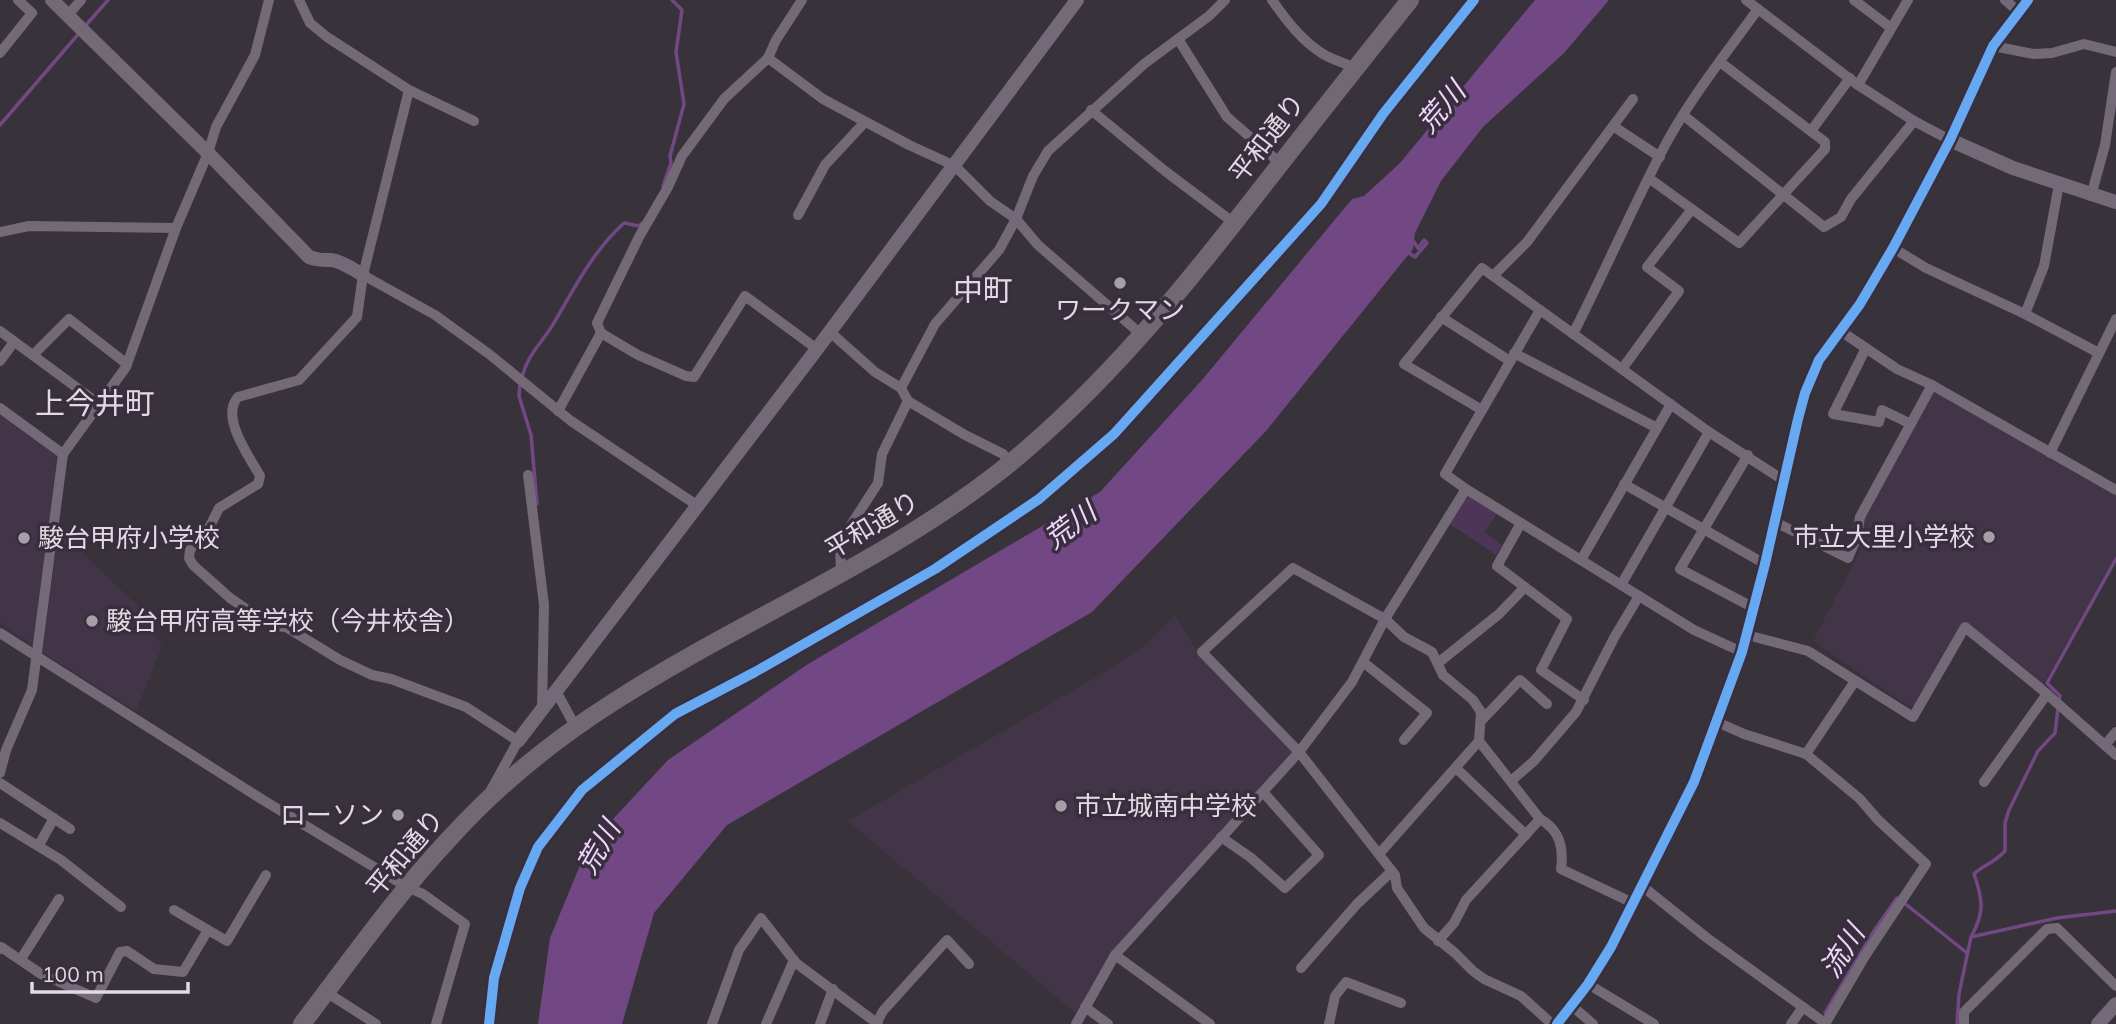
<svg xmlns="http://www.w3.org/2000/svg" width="2116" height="1024" font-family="Mulish,'Noto Sans JP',sans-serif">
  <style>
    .built { fill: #423548 }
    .green { fill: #4d3557 }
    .water { fill: #724884 }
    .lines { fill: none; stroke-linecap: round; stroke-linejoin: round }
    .stream { stroke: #724884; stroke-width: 3.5 }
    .minor { stroke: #746977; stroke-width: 10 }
    .tertiary { stroke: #746977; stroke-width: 14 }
    .trunk { stroke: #716874; stroke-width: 18 }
    .cycleway-casing { stroke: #392e3d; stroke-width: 15 }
    .cycleway { stroke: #66a8f1; stroke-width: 10 }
    .poi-dot { fill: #a59fa8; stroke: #392e3d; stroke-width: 2.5 }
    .labels { text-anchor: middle; stroke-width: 7; stroke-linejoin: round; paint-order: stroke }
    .street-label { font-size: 26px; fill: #e0dae3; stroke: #392e3d }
    .poi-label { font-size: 26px; fill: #e0dae3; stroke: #392e3d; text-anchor: start }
    .water-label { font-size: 28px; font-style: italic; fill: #efd5fb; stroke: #392e3d }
    .quarter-label { font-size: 30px; fill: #e0dae3; stroke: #392e3d }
  </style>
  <rect width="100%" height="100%" fill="#38323a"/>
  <g class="built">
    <polygon points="1933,391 2116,490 2116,559 2043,684 1963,621 1914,705 1908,706 1813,641 1861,549 1862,524"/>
    <polygon points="0,412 57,453 35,646 0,623"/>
    <polygon points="59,531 137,605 143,621 162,646 136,711 42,652"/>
    <polygon points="1175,615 1196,650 1299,752 1115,954 1080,1017 848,821 1098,676 1148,643"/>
  </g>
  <polygon class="green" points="1470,492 1499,510 1485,532 1502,545 1496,555 1450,524"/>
  <polygon class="water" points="1535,0 1609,0 1564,53 1483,127 1441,181 1415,233 1413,249 1266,431 1092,612 727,825 654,913 622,1024 538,1024 550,938 588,846 668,760 808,664 1100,492 1202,380 1352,199 1364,196 1400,163"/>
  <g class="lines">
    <g class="stream">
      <polyline points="86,25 108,0"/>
      <polyline points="0,125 81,31"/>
      <polyline points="663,186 671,163 670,156 684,104 676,52 682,10 672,0"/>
      <polyline points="1409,253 1415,257 1427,243 1424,240 1418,248 1414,242"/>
      <path d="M522 377C528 353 544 341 555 321 575 287 594 250 624 223L639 226 642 223"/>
      <polyline points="520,384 519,396 531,435 537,504"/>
      <polyline points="2059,700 2060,696 2047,683 2116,559"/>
      <polyline points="1903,902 1967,953"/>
      <path d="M1971 937C1985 912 1983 900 1974 874 1983 865 1993 864 2005 851V823L2009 810 2038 751 2055 733 2058 708"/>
      <polyline points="1825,1013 1874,931 1897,898"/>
      <polyline points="1957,1024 1959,994 1971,937 2057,918 2116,911"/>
    </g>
    <g class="minor">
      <polyline points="299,0 310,23 327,37 409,90 474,121"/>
      <path d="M1272 0C1286 20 1302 41 1323 54 1333 60 1345 63 1355 68"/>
      <polyline points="1746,0 1858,85 1914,121 1950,140"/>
      <polyline points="1854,0 1891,28"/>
      <polyline points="2005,0 2019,12"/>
      <polyline points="68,15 81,0"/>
      <polyline points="1178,39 1227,117 1281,164"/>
      <polyline points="1993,46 2034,54 2052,53 2084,44 2116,52"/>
      <polyline points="0,53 32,13 18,0"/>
      <polyline points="768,58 823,99 909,145 955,166 990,201 1016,219 1038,245 1143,336"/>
      <polyline points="1858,85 1908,0"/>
      <path d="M409 90 363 275 357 317 299 380 238 397C220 417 249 456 260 476L258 484 219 508 210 526 190 550 189 558 193 565 230 598 271 626 286 627 340 660 372 675 391 679 466 707 518 741 491 790"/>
      <polyline points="1091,110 1165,171 1234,223"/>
      <polyline points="1683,115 1824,227 1841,217 1851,199 1914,121"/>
      <polyline points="1613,126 1660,157"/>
      <polyline points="1811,131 1850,78"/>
      <polyline points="1650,179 1739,243 1825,149 1825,142 1720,62"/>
      <polyline points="2091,196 2105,145 2116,72"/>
      <polyline points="798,215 825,165 865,122"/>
      <polyline points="0,232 29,226 176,228"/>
      <polyline points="1893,248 1926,268 2025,314 2099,353"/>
      <polyline points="363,275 435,315 489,354 571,421 698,506"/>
      <polyline points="1493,276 1527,242 1633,99"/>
      <polyline points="2025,314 2044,266 2059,184"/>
      <polyline points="1441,317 1510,361"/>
      <polyline points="1839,330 1897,369 1932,385 2116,490"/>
      <polyline points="0,331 99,404"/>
      <polyline points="830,332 875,372 901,388 908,401 965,435 1003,454 1010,463"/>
      <polyline points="601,333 638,355 686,376 694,377 745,296 817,349"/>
      <path d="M1573 334C1604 273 1631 211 1662 151 1688 101 1725 55 1758 9"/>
      <polyline points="1866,348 1833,414 1879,422 1882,410 1911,424"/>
      <polyline points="1514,353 1657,428"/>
      <polyline points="33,355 69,319 127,364"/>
      <polyline points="0,361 14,342"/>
      <polyline points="1622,369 1679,291 1647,267 1692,209"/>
      <polyline points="901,388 935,324 999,250 1016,219 1033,176 1048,151 1144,64 1209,16 1225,0"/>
      <polyline points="0,408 63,454"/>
      <polyline points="1482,410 1404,364 1482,268 1709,432 1783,480"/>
      <polyline points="558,411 601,333 597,323 639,237 668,187 682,156 724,99 768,58 776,40 802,0"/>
      <polyline points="2050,453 2116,319"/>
      <polyline points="1748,455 1680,569 1754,608"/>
      <polyline points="528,475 544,605 542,710"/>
      <polyline points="1624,484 1765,564"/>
      <polyline points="1466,489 1445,474 1540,310"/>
      <polyline points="1775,522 1848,558 1857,537 1860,517 1932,385"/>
      <polyline points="1521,523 1497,566 1567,619 1541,670 1584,700"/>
      <polyline points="1581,560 1671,404"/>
      <polyline points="841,574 840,542 878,483 882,454 908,401"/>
      <polyline points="1621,585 1709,432"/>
      <polyline points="0,633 263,800 407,887 423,894 465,924 436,1024"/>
      <polyline points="1747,635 1808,651 1913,717 1965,627 2040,688 2116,755"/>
      <polyline points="1363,662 1427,713 1404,740"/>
      <polyline points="1438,663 1499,614 1525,587"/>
      <polyline points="556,691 576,728"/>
      <polyline points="1481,721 1520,680 1547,704"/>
      <polyline points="1717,722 1744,734 1806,754 1860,799 1878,820 1926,864 1865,956 1825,1024"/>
      <path d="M1479 741 1540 819C1560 830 1564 848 1561 869L1633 903"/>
      <polyline points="2105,745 2116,732"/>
      <polyline points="1806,754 1855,681"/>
      <polyline points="1456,768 1526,835"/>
      <polyline points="0,773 6,750 32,690 63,454 126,367 176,228 208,153 216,127 255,55 269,0"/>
      <polyline points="1511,781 1534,761 1576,712 1615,636 1639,596"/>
      <polyline points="1984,782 2047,694"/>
      <polyline points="0,783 70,829"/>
      <polyline points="0,823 61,860 121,907"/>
      <polyline points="1221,837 1250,857 1285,888 1319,855 1263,792"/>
      <polyline points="39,845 54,818"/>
      <polyline points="1379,854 1479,741 1481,712 1473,700 1443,675 1432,652 1404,637 1385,619 1293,568 1202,652 1299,752 1395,875 1397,888 1424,928 1455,953 1473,971 1484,979 1521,996 1552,1024"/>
      <polyline points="1642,886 1707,938 1825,1023"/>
      <polyline points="208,930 227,941 266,875"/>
      <polyline points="1438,941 1454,923 1466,900 1540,819"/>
      <polyline points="0,949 1,947 41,974 96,998 120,952 127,951 154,969 183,972 208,930 174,910"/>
      <polyline points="1115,955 1210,1024"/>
      <polyline points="21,959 59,899"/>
      <polyline points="1301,968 1357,904 1392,871"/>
      <polyline points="1588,984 1654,1024"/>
      <polyline points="326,992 376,1024"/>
      <polyline points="1572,1006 1593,1024"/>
      <polyline points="1085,1007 1108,1024"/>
      <polyline points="712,1024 739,950 761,918 796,963 878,1024"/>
      <polyline points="766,1024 794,960"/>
      <polyline points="820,1024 833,989"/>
      <polyline points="876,1024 883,1011 947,940 969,964"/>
      <polyline points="1076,1024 1115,955 1299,752 1352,682 1385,619 1466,489 1694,630 1742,652"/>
      <polyline points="1329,1024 1335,996 1346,982 1401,1003"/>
      <polyline points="1791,1024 1803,1007"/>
      <polyline points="1964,1024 1964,1012 2047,929 2057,928 2116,986"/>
    </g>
    <g class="tertiary">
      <path d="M52 0 208 153 309 257C318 260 322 260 331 260 342 261 354 270 363 275"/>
      <polyline points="1950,140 2013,168 2116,202"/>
      <polyline points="518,741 814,353 1077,0"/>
      <polyline points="1557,1024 1588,984 1611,947 1694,782 1742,652 1765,564 1798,419 1805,393 1819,360 1860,304 1893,248 1950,140 1993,46 2028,0"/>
      <polyline points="2098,1024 2116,1004"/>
    </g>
    <path class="trunk" d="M302 1024C350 961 396 895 450 838 498 785 555 739 615 701 744 618 889 561 1009 464 1104 386 1178 295 1253 199 1305 132 1357 66 1410 0"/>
    <defs>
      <g id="cycleway">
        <polyline points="489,1024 494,978 520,888 538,847 582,790 675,714 755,672 935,569 1039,499 1114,434 1321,204 1383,114 1474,0"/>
        <polyline points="1557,1024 1588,984 1611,947 1694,782 1742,652 1765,564 1798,419 1805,393 1819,360 1860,304 1893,248 1950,140 1993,46 2028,0"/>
      </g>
    </defs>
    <use href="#cycleway" class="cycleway-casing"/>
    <use href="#cycleway" class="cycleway"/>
  </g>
  <g class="poi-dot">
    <circle cx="1120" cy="283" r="7"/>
    <circle cx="1989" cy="537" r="7"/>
    <circle cx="24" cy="538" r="7"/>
    <circle cx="92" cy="621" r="7"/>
    <circle cx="1061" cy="806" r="7"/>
    <circle cx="398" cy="815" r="7"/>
  </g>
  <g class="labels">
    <g class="street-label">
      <text transform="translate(1267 138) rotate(-52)" y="9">平和通り</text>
      <text transform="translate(872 525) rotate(-31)" y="9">平和通り</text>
      <text transform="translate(405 853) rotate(-50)" y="9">平和通り</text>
    </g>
    <g class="poi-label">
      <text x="1120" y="319" text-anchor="middle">ワークマン</text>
      <text x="1975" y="546" text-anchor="end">市立大里小学校</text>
      <text x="38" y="547">駿台甲府小学校</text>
      <text x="106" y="630">駿台甲府高等学校（今井校舎）</text>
      <text x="1075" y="815">市立城南中学校</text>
      <text x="384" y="824" text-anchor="end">ローソン</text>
    </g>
    <g class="water-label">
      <text transform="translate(1441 107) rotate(-49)" y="10">荒川</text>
      <text transform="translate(1070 525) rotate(-37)" y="10">荒川</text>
      <text transform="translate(598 847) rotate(-60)" y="10">荒川</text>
      <text transform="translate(1842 951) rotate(-58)" y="10">流川</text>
    </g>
    <g class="quarter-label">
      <text x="983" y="301">中町</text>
      <text x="95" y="414">上今井町</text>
    </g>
  </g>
  <path d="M32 982v10h156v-10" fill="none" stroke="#e0dae3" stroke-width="3.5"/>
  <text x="42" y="982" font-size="21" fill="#e0dae3" stroke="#392e3d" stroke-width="5" paint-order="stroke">100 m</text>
</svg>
